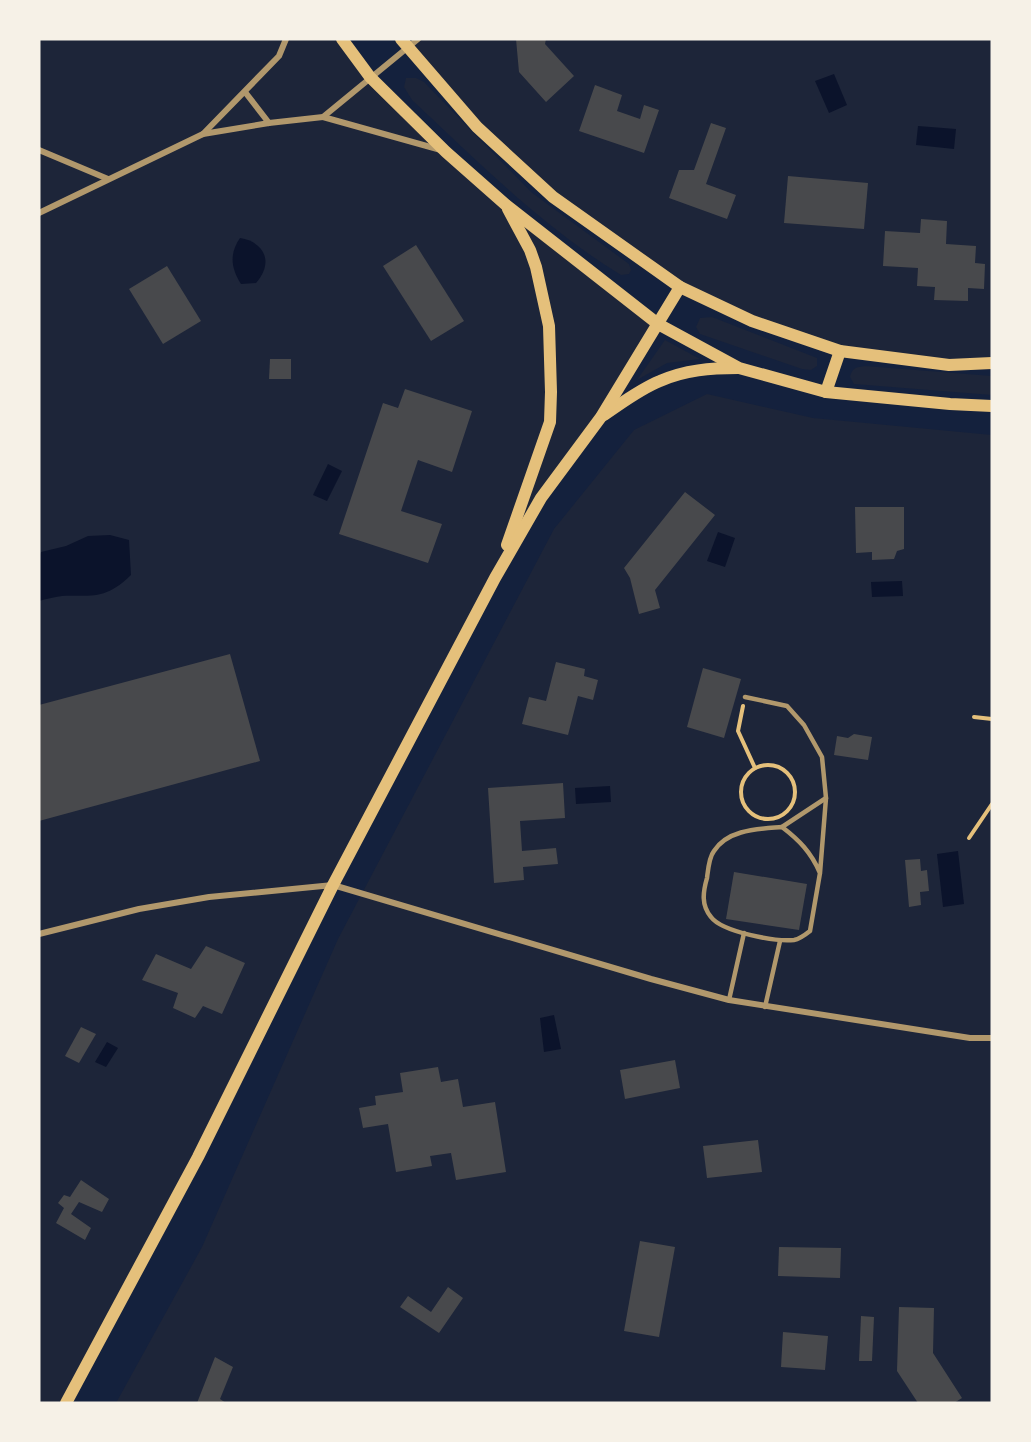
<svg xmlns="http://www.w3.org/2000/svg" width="1031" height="1442" font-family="Quicksand,sans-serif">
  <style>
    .green { fill: #1d2539 }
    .water { fill: #0b132b }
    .building { fill: #48494c }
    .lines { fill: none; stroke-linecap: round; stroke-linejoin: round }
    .path { stroke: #e5c07b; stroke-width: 4 }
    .service { stroke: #b1986c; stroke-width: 4.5 }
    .minor { stroke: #b1986c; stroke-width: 6 }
    .secondary { stroke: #e5c07b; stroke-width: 12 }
  </style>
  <rect width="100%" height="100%" fill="#14213d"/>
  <g class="green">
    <polygon points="39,39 342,39 446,152 658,324 495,578 71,1403 39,1403"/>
    <polygon points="401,39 992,39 992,363 840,351 680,287 553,197 477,127"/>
    <path d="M406 78H416L424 82 531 192 629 264 631 270 629 274 621 275C545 229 477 161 412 100L404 87Z"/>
    <polygon points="712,317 817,358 817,366 811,370 802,369 700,334 696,327 700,318"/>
    <polygon points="665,340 700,359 667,363 637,380"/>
    <path d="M865 366 992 376V395L854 384 850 377C852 368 856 367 865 366Z"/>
    <polygon points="707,394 813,418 992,435 992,1403 116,1403 202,1247 338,939 554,529 634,430"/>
  </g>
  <g class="water">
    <polygon points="834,74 847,105 829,113 815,81"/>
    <polygon points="918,126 956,129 954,149 916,145"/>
    <path d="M240 238C265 242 274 263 256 283L241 284C231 268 229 254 240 238Z"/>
    <polygon points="328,464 342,471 327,501 313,495"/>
    <polygon points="718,532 735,538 725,567 707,561"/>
    <path d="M110 535 129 540 131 575C105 600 94 595 62 596 54 597 46 599 39 601V557L41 552 66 546 88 536Z"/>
    <polygon points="902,581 903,596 872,597 871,582"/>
    <polygon points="610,786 611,802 576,804 575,788"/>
    <polygon points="958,851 964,904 943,907 937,854"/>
    <polygon points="554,1015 561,1049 544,1052 540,1018"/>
    <polygon points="107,1042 118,1048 106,1067 95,1062"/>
  </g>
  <g class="building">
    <polygon points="516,39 546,39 545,44 574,76 546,102 519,72"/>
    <polygon points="595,85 622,95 617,111 640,119 644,105 659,110 644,153 579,131"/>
    <polygon points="711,123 726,128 706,184 736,195 727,219 669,198 679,170 694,170"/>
    <polygon points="788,176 868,183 864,229 784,223"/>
    <polygon points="921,219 947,221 946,244 976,246 975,263 985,264 984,289 968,288 968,301 934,300 935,287 917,286 918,268 883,266 885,231 920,233"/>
    <polygon points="416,245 464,321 431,341 383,266"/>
    <polygon points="167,266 201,321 163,344 129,289"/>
    <polygon points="270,359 291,359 291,379 269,379"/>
    <polygon points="405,389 472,411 452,472 418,460 401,511 442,524 428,563 339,534 383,403 398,408"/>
    <polygon points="685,492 715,515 655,590 660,608 639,614 630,578 624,568"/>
    <polygon points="855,507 904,507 904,549 897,551 894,559 872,560 872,552 856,553"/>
    <polygon points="230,654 260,761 39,821 39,705"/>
    <polygon points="556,662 585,669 584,676 598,680 593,700 578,696 568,735 522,724 529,697 546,701"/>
    <polygon points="703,668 741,679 724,738 687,727"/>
    <polygon points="854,734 872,737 868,760 834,755 837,736 848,738"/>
    <polygon points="563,783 565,818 520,821 522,851 556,848 558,864 523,867 524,880 494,883 488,788"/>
    <polygon points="920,859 921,871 927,870 929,891 920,892 921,905 909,907 905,860"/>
    <polygon points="734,872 807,884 799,930 726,919"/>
    <polygon points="206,946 245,963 222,1014 203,1006 195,1018 173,1008 178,993 142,980 156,954 191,969"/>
    <polygon points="81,1027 96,1034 79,1063 65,1056"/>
    <polygon points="675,1060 680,1088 625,1099 620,1070"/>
    <polygon points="438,1067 441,1082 458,1079 463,1107 495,1102 506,1172 456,1180 451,1153 430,1156 432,1166 396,1172 388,1124 363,1128 359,1108 376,1105 375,1096 403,1092 400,1073"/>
    <polygon points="758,1140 762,1172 707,1178 703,1146"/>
    <polygon points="81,1180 109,1199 102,1212 79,1202 71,1214 91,1228 85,1240 56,1223 64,1208 58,1203 64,1195 70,1197"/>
    <polygon points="640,1241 675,1247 659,1337 624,1331"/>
    <polygon points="779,1247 841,1248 840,1278 778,1276"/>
    <polygon points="448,1287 463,1298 439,1333 400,1307 408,1296 431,1312"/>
    <polygon points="899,1307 934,1308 933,1353 962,1398 954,1403 918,1403 897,1371"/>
    <polygon points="861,1316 874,1317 872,1361 859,1361"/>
    <polygon points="783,1332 828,1336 825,1370 781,1367"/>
    <polygon points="215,1357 233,1367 220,1399 226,1403 197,1403"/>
  </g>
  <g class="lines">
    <g class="path">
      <polyline points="743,706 738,731 755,768"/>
      <polyline points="974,717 992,719"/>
      <circle cx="768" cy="792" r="27"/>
      <polyline points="969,838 992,804"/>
    </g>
    <g class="service">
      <path d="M745 697 787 706 804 725 822 757 826 798 820 873 810 931C805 935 800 939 794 940 776 942 722 932 711 917 701 905 703 892 707 878 708 870 709 857 714 851 728 829 759 829 782 827 799 840 811 852 820 873"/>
      <polyline points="782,827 826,798"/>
      <polyline points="729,1000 744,933"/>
      <polyline points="765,1007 780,941"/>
    </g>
    <g class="minor">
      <polyline points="245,92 269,123"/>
      <polyline points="323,117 441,150"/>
      <polyline points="203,134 279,56 286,39"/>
      <polyline points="39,150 108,179"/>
      <polyline points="39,213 203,134 269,123 323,117 418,39"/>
      <polyline points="39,934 139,909 209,897 333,885 651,979 729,1000 970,1038 992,1038"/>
    </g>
    <g class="secondary">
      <polyline points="342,39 370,77 446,152 506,205 658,324 739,368 826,392 950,404 992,406"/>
      <polyline points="401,39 477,127 553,197 680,287 752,321 840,351 949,365 992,363"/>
      <polyline points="826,392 840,351"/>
      <path d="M604 415C622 403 640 389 660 381 685 370 711 368 738 368"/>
      <polyline points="507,545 550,422 551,392 549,326 536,267 530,250 508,209"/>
      <polyline points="66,1403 198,1157 333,885 495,578 541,498 601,417 680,287"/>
    </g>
  </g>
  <rect width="1031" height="1442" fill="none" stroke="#f6f1e7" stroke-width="81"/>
</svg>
